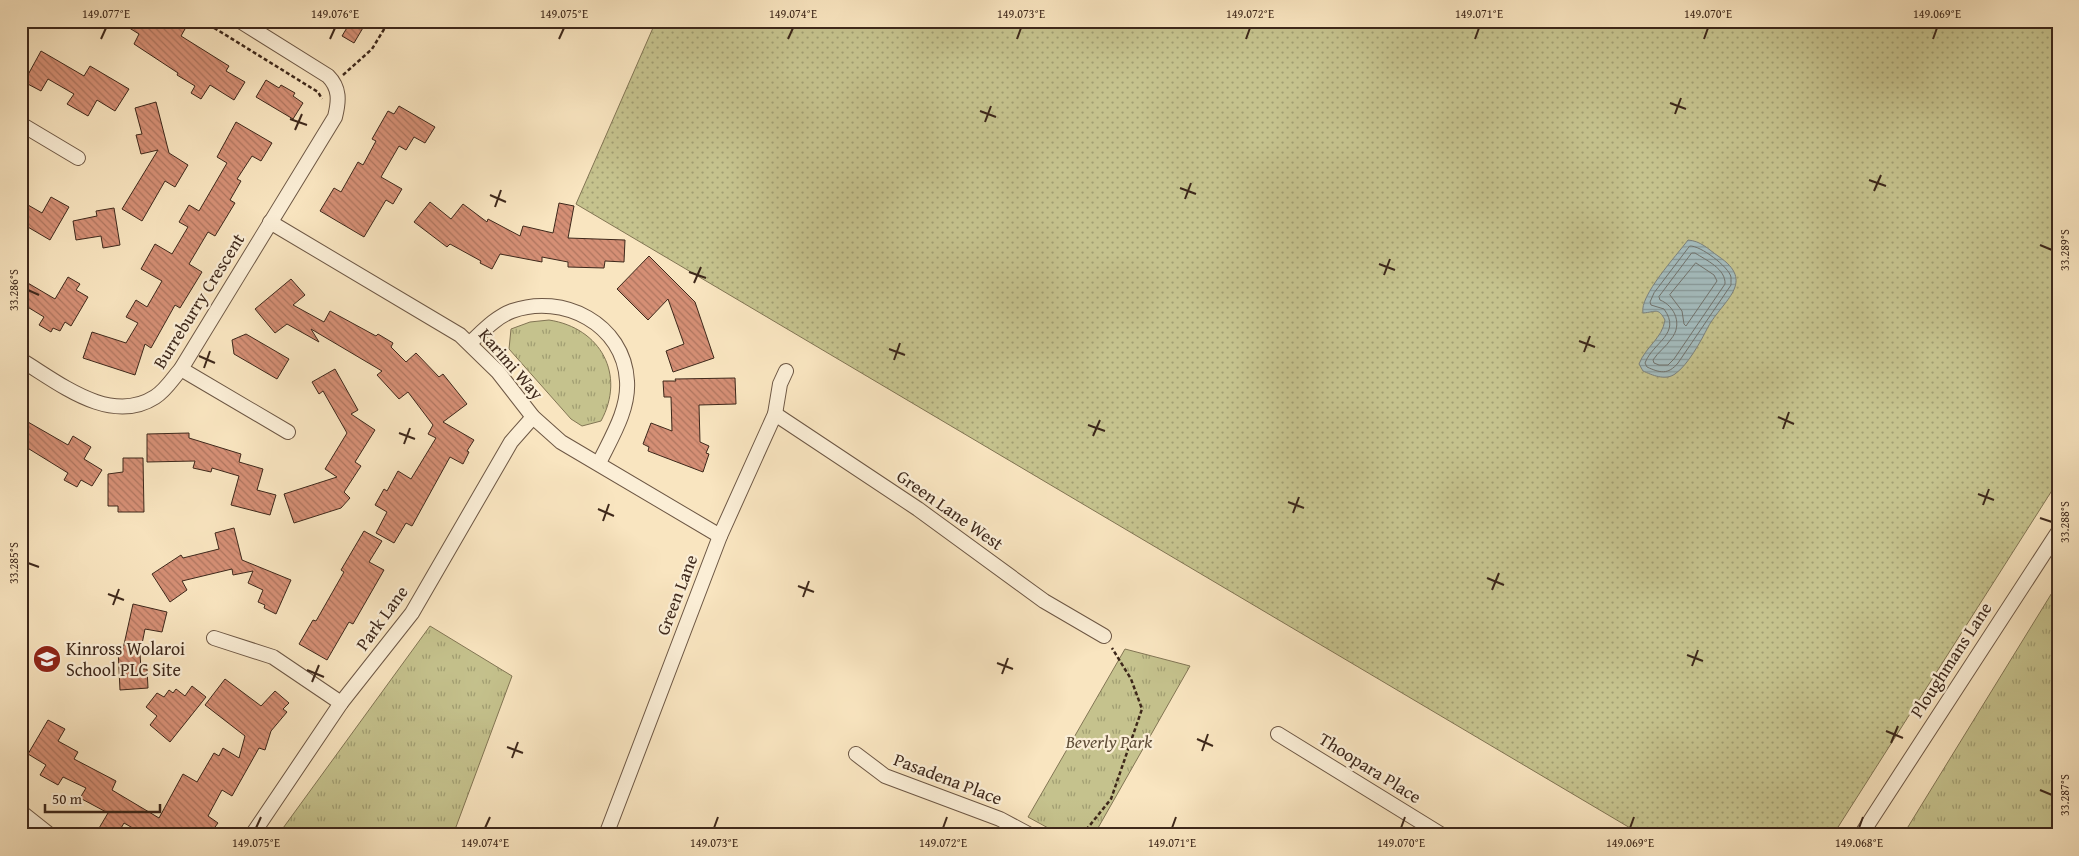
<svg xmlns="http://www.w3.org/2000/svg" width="2079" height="856" font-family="'Gentium Book Plus',serif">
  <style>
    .grass { fill: url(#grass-dots); stroke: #827554 }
    .park { fill: url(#park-tufts); stroke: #827554 }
    .water { fill: url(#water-rules); stroke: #7b817d }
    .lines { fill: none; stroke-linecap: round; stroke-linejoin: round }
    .shore { stroke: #71726c; stroke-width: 1 }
    .building { fill: url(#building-back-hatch); stroke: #3e281b }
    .minor-casing { stroke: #6d5744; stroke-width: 16 }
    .path { stroke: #3e281b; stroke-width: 2.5; stroke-dasharray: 4 2.5; stroke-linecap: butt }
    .minor { stroke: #fbeed6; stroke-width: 14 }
    .ticks { fill: none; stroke: #3e281b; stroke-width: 2 }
    .labels { text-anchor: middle; stroke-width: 4.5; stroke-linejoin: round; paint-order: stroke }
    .street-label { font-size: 18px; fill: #3e281b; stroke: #fbeed6 }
    .poi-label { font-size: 18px; fill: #3e281b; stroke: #fbeed6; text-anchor: start }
    .park-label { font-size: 18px; font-style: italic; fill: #604e38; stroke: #fbeed6 }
    .neatline { fill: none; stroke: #3e281b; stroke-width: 2 }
    .ticks-label { font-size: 12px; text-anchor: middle; fill: #3e281b }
  </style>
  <defs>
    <pattern id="grass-dots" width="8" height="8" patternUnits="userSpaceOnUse" patternTransform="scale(1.25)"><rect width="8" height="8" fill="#c5c28d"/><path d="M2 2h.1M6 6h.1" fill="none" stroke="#a19e72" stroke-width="1.8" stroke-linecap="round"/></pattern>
    <pattern id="park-tufts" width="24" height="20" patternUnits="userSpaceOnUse" patternTransform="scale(1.25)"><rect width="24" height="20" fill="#c5c28d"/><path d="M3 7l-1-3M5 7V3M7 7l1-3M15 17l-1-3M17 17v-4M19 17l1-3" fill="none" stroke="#a19e72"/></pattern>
    <pattern id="water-rules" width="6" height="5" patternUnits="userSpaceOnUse" patternTransform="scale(1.25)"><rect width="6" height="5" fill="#a4bcbe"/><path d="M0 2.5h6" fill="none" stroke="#87999a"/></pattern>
    <pattern id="building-back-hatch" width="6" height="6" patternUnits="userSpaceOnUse" patternTransform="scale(1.25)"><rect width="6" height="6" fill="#d58f75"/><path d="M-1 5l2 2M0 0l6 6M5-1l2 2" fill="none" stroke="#ae755f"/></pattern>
  </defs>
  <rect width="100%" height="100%" fill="#f9e5c0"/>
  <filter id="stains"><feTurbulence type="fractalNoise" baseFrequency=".004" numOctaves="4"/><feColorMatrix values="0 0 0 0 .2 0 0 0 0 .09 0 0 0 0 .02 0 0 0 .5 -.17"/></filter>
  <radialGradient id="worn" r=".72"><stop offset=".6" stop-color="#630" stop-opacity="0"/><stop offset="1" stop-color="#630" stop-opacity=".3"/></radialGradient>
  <polygon class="grass" points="656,21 2058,21 2058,481 1833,835 1642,835 576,204"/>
  <g class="park">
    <path d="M549 320C601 328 626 375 601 421L582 426 571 419 509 349 511 329 530 322Z"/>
    <polygon points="2058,583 2058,835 1903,835"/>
    <polygon points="430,626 512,676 453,835 278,835"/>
    <polygon points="1125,649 1190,666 1094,835 1061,835 1028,817"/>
  </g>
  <path class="water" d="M1688 240C1701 241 1708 249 1718 256 1757 282 1723 300 1708 327 1701 341 1688 365 1675 374 1665 381 1652 375 1643 371L1639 364C1646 346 1662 339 1665 320 1658 307 1656 312 1643 313 1639 296 1677 255 1688 240Z"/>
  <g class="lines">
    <g class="shore">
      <path d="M1690 246C1700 245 1729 267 1731 277 1731 277 1731 285 1731 285L1678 363C1668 375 1660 373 1647 367L1645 363C1653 342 1682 334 1664 309L1651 305 1650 302 1654 293Z"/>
      <path d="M1692 253H1695C1706 260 1726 269 1725 284L1674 359 1668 365H1659L1654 363 1653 360C1658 352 1666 347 1671 339 1683 325 1675 306 1660 300L1659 297Z"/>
      <polygon points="1696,263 1714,275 1717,281 1686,326 1684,324 1682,311 1670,295"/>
    </g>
  </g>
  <g class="building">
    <polygon points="118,21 159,21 169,27 173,21 185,29 181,36 229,66 226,71 245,82 234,100 210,85 201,99 191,93 195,86 177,75 178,73 134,44 139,34"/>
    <polygon points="351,21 367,21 354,43 342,36"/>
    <polygon points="41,51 84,76 90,66 129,89 115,111 97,100 88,116 67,104 74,94 48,79 41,91 24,82"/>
    <polygon points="266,80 279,88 281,85 295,93 293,96 303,103 293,119 256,97"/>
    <polygon points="156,102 169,153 188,165 175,187 165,181 142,221 122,209 158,150 141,154 136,135 142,134 135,108"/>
    <polygon points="399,106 435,127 425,143 414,137 406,150 399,146 381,177 402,189 393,204 386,200 364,237 320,211 334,188 341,192 358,162 363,165 376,141 372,139 388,111 394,114"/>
    <polygon points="236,122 272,143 261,161 252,156 237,179 241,181 230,200 235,203 215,236 208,232 189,264 202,272 180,308 175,305 151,348 145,344 135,375 83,358 92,332 126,343 138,323 126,317 136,300 147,307 162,281 141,269 155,244 172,254 188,227 179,222 189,205 199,211 227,163 217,157"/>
    <polygon points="51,197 69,207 50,240 21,223 21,201 42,213"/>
    <polygon points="430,202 451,219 463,204 487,222 488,219 520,236 523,226 553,233 559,203 574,206 568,238 625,240 624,262 605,261 604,268 568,267 568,262 542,257 542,262 500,254 492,269 480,263 481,261 450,244 447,247 414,222"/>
    <polygon points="114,208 120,245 103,248 101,236 76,240 73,221 97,216 96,211"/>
    <polygon points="649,256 695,302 714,358 673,372 666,351 684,344 668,299 648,320 617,289"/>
    <polygon points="68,277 80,284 76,290 88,297 71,326 65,322 60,331 53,328 51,332 39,325 44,317 21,303 21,279 55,299"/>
    <polygon points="291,279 305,295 293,305 324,322 330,311 376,336 378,334 393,343 391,347 406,362 416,353 439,377 443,374 467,404 443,422 474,440 467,451 469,452 463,464 450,457 412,526 406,523 394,543 376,533 387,512 375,505 384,489 387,491 398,471 411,479 436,438 428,434 433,425 408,392 399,399 377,375 382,371 311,329 319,342 287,324 275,333 255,309"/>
    <polygon points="246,334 289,359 277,379 234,354 232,340"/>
    <polygon points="335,369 358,410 351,414 375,430 355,462 361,466 344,492 350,498 341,508 294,523 284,494 337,477 325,469 347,433 323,391 319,394 312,382"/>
    <polygon points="735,378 736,404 699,405 700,442 709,446 706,453 709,454 703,472 648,451 649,447 643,444 651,423 672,431 671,397 664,397 663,381 676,381 675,379"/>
    <polygon points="21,418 68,445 73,436 91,447 84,459 102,470 92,486 81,480 77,487 64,480 68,473 21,444"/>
    <polygon points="189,433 189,438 241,454 239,462 263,469 257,490 276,495 270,515 231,505 239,476 212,468 211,472 193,468 195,461 147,462 147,434"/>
    <polygon points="123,458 143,458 144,512 118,512 118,506 108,506 108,474 123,472"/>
    <polygon points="234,528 242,560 291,580 276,614 264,608 265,605 258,602 263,590 248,583 253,571 233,575 232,569 182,581 187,590 170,602 152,574 181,555 183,558 219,549 215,533"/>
    <polygon points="364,531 382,541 369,562 384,570 353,624 349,622 327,660 299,644 313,620 316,621 344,572 341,570"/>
    <polygon points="133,604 167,612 162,632 145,629 140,654 141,669 147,669 148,688 120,690 118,649 123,649"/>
    <polygon points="225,679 261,706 275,691 289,703 283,709 287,712 271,731 265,750 259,748 232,796 222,790 208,816 218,823 209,835 145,835 124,823 117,835 95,835 108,813 80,798 86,788 63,777 58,785 40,775 46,765 28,754 48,720 65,729 58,741 78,752 74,759 116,781 112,790 159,818 183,774 197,782 214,753 219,756 223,748 239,758 245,736 205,705"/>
    <polygon points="192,686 206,697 170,742 150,725 157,716 146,707 157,693 164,697 169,690 173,693 176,689 185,696"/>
  </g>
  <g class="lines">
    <defs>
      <g id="minor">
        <polyline points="21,124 78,158"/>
        <polyline points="270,222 460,335 498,372 533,417 561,442 720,536"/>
        <path d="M470 343C483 331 496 317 512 311 563 293 624 324 627 381 629 410 611 438 599 463"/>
        <path d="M21 360C58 382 110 426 155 397 166 390 173 378 181 369L335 117C339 101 340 88 328 76L240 21"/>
        <polyline points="181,369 288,432"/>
        <polyline points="775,414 918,509 1044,601 1104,636"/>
        <polyline points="214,638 273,657 341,703"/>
        <polyline points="1278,734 1442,835"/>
        <polyline points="856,754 885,776 1000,819 1030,835"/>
        <polyline points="21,812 50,835"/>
        <polyline points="252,835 341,703 412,613 511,442 533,417"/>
        <polyline points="606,835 720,536 775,414 780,384 786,371"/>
        <polyline points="1861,835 2058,532"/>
      </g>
    </defs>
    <use href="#minor" class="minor-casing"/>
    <g class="path">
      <polyline points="203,21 318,92 322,99"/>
      <polyline points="343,75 372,49 389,21"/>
      <polyline points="1082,835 1111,799 1142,709 1131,679 1112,648"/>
    </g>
    <use href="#minor" class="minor"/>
  </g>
  <path class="ticks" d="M101 39 106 28M330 39 335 28M559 39 564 28M788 39 793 28M1017 39 1021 28M1246 39 1250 28M1475 39 1479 28M1704 39 1708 28M1933 39 1937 28M1670 103 1686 109M980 111 996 117M1675 114 1681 98M290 119 307 125M985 122 991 106M295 130 302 114M1869 180 1886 186M1180 188 1196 194M1874 191 1881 175M490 195 506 202M1185 199 1191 183M495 207 501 190M2040 245 2052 250M1379 264 1395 270M689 272 706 278M1384 275 1390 259M694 283 701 267M28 290 39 295M1579 341 1595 347M889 349 905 355M1584 352 1590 336M199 356 215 363M894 360 900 343M204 368 210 351M1778 417 1794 424M1088 425 1105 431M1783 429 1789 412M399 433 415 439M1093 436 1100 420M404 444 410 428M1978 494 1994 500M1288 502 1304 508M1983 505 1989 489M598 509 614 516M1293 513 1299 497M2040 518 2052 522M603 521 609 504M28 563 39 567M1487 578 1504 585M798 586 814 592M1492 590 1499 573M108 594 124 600M803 597 809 581M113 605 119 589M1687 655 1703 661M997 663 1013 669M1692 666 1698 650M307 670 324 677M1002 674 1008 658M312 682 319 665M1886 731 1903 738M1197 739 1213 746M1891 743 1898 726M507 747 523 753M1202 751 1208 734M512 758 518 742M2040 790 2052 795M256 828 261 817M485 828 490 817M714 828 718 817M943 828 947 817M1172 828 1176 817M1401 828 1405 817M1630 828 1634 817M1859 828 1863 817"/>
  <defs>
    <symbol id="school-disc" viewBox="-11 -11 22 22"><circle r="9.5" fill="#8f2418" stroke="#fbeed6"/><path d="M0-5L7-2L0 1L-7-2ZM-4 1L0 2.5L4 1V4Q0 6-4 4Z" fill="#fff"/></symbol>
  </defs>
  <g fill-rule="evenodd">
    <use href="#school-disc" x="31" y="643" width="32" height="32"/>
  </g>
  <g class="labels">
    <g class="street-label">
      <text transform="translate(199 301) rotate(-58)" y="6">Burreburry Crescent</text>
      <text transform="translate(511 364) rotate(49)" y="6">Karimi Way</text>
      <text transform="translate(950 510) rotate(35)" y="6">Green Lane West</text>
      <text transform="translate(677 595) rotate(-69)" y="6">Green Lane</text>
      <text transform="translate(382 618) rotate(-54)" y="6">Park Lane</text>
      <text transform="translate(1951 660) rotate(-57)" y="6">Ploughmans Lane</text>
      <text transform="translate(1370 768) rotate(32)" y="6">Thoopara Place</text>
      <text transform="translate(948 779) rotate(21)" y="6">Pasadena Place</text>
    </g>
    <g class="poi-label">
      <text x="66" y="655">Kinross Wolaroi<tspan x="66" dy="21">School PLC Site</tspan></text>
    </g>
    <g class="park-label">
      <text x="1109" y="748">Beverly Park</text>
    </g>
  </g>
  <rect width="2079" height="856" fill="none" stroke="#f9e5c0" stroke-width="55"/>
  <path d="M45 804v8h115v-8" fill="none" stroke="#3e281b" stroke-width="2.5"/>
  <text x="52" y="804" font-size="15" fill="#3e281b" stroke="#fbeed6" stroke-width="4" paint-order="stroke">50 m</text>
  <rect x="28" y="28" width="2024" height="800" class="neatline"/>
  <g class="ticks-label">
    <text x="106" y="18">149.077°E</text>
    <text x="335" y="18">149.076°E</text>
    <text x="564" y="18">149.075°E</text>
    <text x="793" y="18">149.074°E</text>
    <text x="1021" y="18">149.073°E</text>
    <text x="1250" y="18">149.072°E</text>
    <text x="1479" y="18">149.071°E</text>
    <text x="1708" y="18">149.070°E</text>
    <text x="1937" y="18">149.069°E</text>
    <text transform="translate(2065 250) rotate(-90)" y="4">33.289°S</text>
    <text transform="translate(14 290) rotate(-90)" y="4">33.286°S</text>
    <text transform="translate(2065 522) rotate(-90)" y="4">33.288°S</text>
    <text transform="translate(14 563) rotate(-90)" y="4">33.285°S</text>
    <text transform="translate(2065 795) rotate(-90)" y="4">33.287°S</text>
    <text x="256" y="847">149.075°E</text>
    <text x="485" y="847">149.074°E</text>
    <text x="714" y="847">149.073°E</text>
    <text x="943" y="847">149.072°E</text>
    <text x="1172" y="847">149.071°E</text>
    <text x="1401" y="847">149.070°E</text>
    <text x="1630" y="847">149.069°E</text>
    <text x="1859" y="847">149.068°E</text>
  </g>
  <rect width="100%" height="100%" filter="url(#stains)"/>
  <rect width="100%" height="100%" fill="url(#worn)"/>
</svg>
